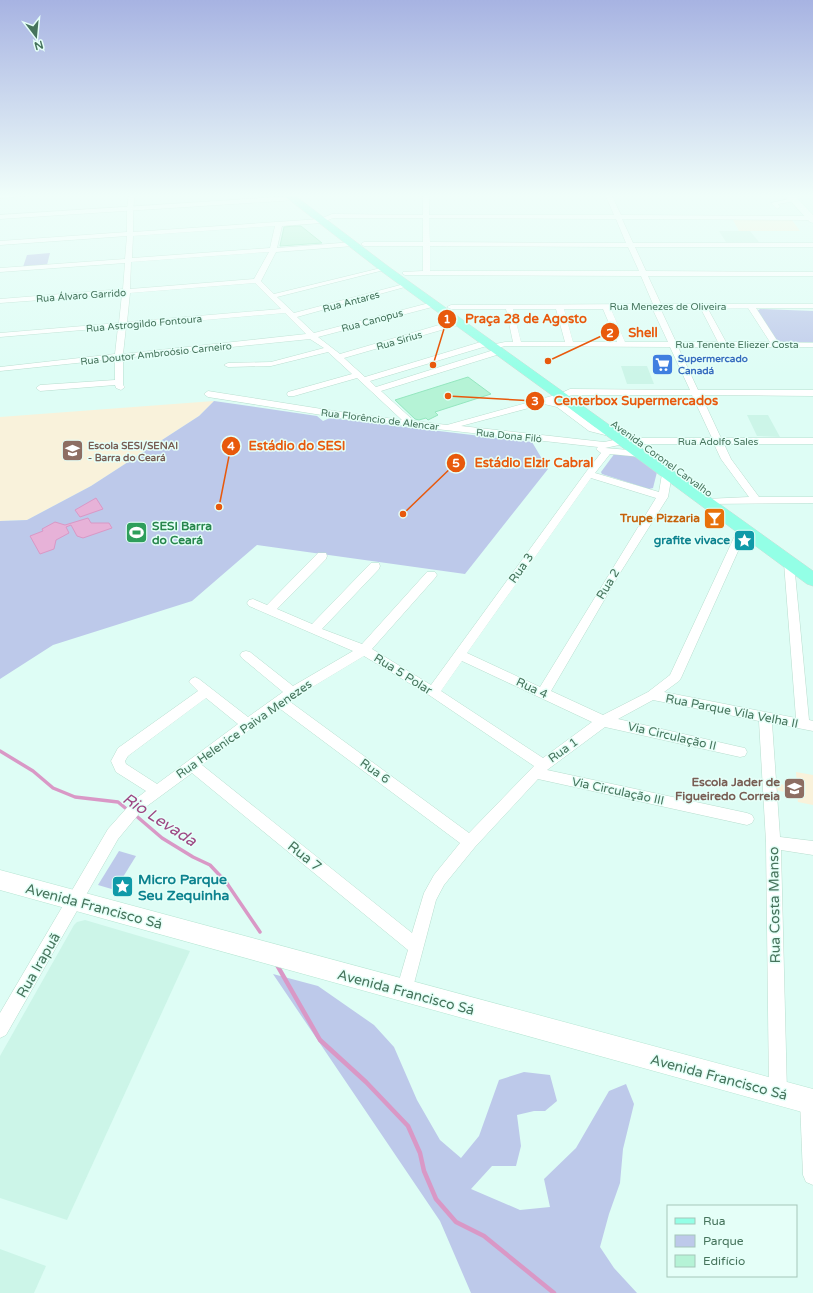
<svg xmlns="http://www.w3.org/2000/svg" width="813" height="1293" font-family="'Varela Round',sans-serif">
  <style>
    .residential { fill: #ccf5e8 }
    .education { fill: #f9f2db }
    .green { fill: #bdc9ea }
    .water { fill: #e7b2d8; stroke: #d998c6 }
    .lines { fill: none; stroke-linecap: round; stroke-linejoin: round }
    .stream-far1 { stroke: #d998c6; stroke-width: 3.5 }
    .stream { stroke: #d998c6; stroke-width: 4.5 }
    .building { fill: #b5f3d6; stroke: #94e7bf }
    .minor-casing { stroke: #b8decf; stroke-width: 1 }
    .tertiary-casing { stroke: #b8decf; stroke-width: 1 }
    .secondary-casing { stroke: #b8e6d4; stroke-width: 1 }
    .primary-casing { stroke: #cfdbd5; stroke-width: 1 }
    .minor { fill: #fff; fill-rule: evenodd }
    .tertiary { fill: #fff; fill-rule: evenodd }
    .secondary { fill: #fff; fill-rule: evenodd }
    .primary { fill: #93ffe6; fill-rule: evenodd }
    .labels { text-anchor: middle; stroke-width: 3; stroke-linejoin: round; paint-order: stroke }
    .far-street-label { font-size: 10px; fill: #46745c; stroke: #e5fff8 }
    .far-shop-label { font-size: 10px; font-weight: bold; fill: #366cbe; stroke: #e5fff8; text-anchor: start }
    .far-education-label { font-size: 10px; font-weight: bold; fill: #785e54; stroke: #e5fff8; text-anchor: start }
    .food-label { font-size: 12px; font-weight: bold; fill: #c56008; stroke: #e5fff8; text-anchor: end }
    .leisure-label { font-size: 12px; font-weight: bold; fill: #27864d; stroke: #e5fff8; text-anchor: start }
    .culture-label { font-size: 12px; font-weight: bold; fill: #0d838f; stroke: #e5fff8; text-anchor: end }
    .street-label { font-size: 12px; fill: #46745c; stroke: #e5fff8 }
    .education-label { font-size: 12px; font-weight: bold; fill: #785e54; stroke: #e5fff8; text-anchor: end }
    .near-street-label { font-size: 14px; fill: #46745c; stroke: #e5fff8 }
    .near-culture-label { font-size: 14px; font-weight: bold; fill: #0d838f; stroke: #e5fff8; text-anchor: start }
    .near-water-label { font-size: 16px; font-style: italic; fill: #9d4783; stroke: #e5fff8 }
    .leader { fill: none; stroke: #e8590c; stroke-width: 1.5 }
    .callout-dot { fill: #e8590c; stroke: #e5fff8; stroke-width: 1.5 }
    .mark-label { font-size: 12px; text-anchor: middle; font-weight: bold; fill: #fff }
    .callout-label { font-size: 13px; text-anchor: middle; font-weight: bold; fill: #e8590c; stroke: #e5fff8; stroke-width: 3; stroke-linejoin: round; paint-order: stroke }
  </style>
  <rect width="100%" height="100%" fill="#defdf5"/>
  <g class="residential">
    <polygon points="719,231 750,231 759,242 726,242"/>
    <polygon points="621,366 647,366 654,384 627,384"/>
    <polygon points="747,415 768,415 780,437 757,436"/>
    <polygon points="85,920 190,951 67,1220 0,1198 0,1056 74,925 77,922"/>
    <polygon points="0,1249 46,1266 34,1293 0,1293"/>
  </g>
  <g class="education">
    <polygon points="733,220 792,220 800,231 739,231"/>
    <polygon points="214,401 199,416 91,486 27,520 0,521 0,417"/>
    <polygon points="796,772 813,775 813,805 798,802 797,795 776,790 776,783 797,788"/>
  </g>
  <g class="green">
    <polygon points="50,253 47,265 23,267 27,255"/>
    <polygon points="760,309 813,311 813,342 781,342 775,340 757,311"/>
    <polygon points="214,401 317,416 323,421 330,418 532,442 548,469 465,574 257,545 192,601 53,645 0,679 0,521 27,520 91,486 199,416"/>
    <polygon points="615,453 635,456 657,472 653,488 649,489 602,474 601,472"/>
    <polygon points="119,851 136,856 115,890 98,885"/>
    <polygon points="273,974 318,986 374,1025 394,1047 417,1100 440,1140 461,1158 479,1136 499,1080 524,1072 550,1075 557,1101 545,1111 534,1111 517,1115 521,1146 516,1166 492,1166 471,1189 520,1210 550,1207 544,1179 576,1148 609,1091 626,1084 634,1104 623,1149 620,1183 609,1214 600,1247 614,1268 637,1293 471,1293 440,1221"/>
  </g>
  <g class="water">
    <polygon points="96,498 103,509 80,517 75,510"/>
    <polygon points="88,518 91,523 109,523 112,528 83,538 77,536 71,525 66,527 69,533 56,540 54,549 40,554 30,536 43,531 42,529 55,522 65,525"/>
  </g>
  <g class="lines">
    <g class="stream-far1">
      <polyline points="0,751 33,771 53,788 75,797 118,802 129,811"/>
      <polyline points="134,814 162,838 193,857 210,865 226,882 260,932"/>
    </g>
    <polyline class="stream" points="277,965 320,1040 366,1082 408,1126 420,1153 424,1171 436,1199 456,1222 484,1236 554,1293"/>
  </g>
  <g class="building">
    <polygon points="295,226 301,226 322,243 280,246 284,227"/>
    <polygon points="468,377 491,394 435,412 438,415 428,420 426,418 419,420 415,419 395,400"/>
  </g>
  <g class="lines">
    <defs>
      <g id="minor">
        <polygon points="0,194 29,194 26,196 0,198"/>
        <path d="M129 194H135L133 209V232L320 219 332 214 423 215V194H429V215H614L605 194H611L621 215 813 216V220L622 219 633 243H813V247H635L646 271 813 272V276H648L661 304H813V308H756L778 342 813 343V347H678L698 390H813V396L701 395 721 438H813V444H724L731 459 759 497H813V503L702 504 701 502 706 499 749 497 721 459 714 444H624L605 448 641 451 646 454 641 457 610 454 595 473 659 492 662 474 667 471 670 472 672 474 668 497 620 573 551 691 603 715 648 692 670 675 738 529 743 526 748 529 681 678 679 681 664 692 796 718 784 563 785 560H793L794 563 809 720 813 721V731L772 723 780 837 813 841V855L781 850 787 1093 784 1099 778 1102 772 1099 769 1093 766 842 759 721 653 700 618 719 740 747 745 748 747 752 745 756 740 757 605 727 547 770 747 813 752 815 754 819 752 823 747 825 538 779 475 847 444 885 436 900 412 991 410 997 404 999 398 997 396 991 408 950 192 773 143 809 118 839 6 1035 0 1038V1013L108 829 133 801 146 791 116 772 111 761 118 748 198 691 189 682 191 679 195 677 199 679 248 717 283 692 242 658 240 655 242 652 246 651 250 652 293 686 353 651 249 606 247 603 249 600 253 599 267 605 318 553H326L327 556 326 559 277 609 312 624 371 563H379L380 566 379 569 322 629 362 644 427 572H435L437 575 435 578 372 649 431 685 586 472 601 453 596 449 598 447 347 419 208 397 204 394 208 391 347 413 402 420 357 378 294 396H288L287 394 288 392 352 374 328 352 271 366 228 367 224 365 228 363 271 362 324 348 310 339 123 358V385L125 387 121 390 116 388 115 385 40 391 36 388 40 385 115 380V359L0 371V367L115 354 118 327 0 337V333L119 323 122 294 0 303V299L123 289 125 263 0 272V268L125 259 127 236 0 245V241L127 232V209ZM333 218H423V242H364L361 244 364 246H423V271L403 272V274L405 275 641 276 653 304 451 305 447 307 451 309H506L513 342H505L491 345 490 347 494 349 505 346 670 347 690 390 570 389 559 394 447 425 414 421 381 391 503 353 504 351 503 349H497L376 387 370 381 490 345 491 343 490 341H484L365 377 344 358 462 324 463 322 462 320H456L340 354 318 337 436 306 437 304 433 302 314 333 297 317 412 285 408 283 294 313 277 297 388 269 385 267 274 294 261 281 276 252 353 246 356 244 353 242 277 248 282 226 321 223ZM429 218 616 219 626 243 430 242ZM275 226 270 248 132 258 133 236ZM430 246 628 247 639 271H430ZM269 252 254 279 130 289 131 262ZM255 283 281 309 127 322 130 293ZM748 308 770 342H726L708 309ZM513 309H556L565 342H521ZM564 309H603L617 342H573ZM611 309H654V312L668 342H625ZM662 309H701L718 342H676L662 312ZM285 313 306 334 123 354 126 327ZM572 395H692L712 438H624L604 442 461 426 544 404 557 407 589 431 613 437 616 436 618 434 616 432 595 427 563 403 554 401ZM591 478 656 498 540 687 467 653ZM364 656 429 695 534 766 469 833 289 701ZM462 661 592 722 543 758 441 691ZM206 698 238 724 157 784 126 764 125 761 128 756ZM279 708 460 843 434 875 424 893 412 933 202 765Z"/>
        <polygon points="794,198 796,199 796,201 778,204 780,207 777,209 771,203"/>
        <polygon points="809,1092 813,1094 813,1185 806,1182 803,1175 800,1101 803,1095"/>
      </g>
      <polygon id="tertiary" points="293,196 296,196 296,200 0,219 0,215"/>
      <g id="secondary">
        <polygon points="784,194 793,194 813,215 813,223 810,222"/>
        <polygon points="0,870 813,1089 813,1115 0,890"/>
      </g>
      <polygon id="primary" points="282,194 293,194 389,267 813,571 813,586 807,584 557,399 381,271"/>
    </defs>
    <use href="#minor" class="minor-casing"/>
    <use href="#tertiary" class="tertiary-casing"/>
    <use href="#secondary" class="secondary-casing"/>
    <use href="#primary" class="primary-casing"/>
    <use href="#minor" class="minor"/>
    <use href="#tertiary" class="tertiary"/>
    <use href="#secondary" class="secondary"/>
    <use href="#primary" class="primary"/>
  </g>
  <linearGradient id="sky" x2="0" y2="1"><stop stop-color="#a7b3e2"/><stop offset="0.52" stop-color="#f0fefa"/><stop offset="1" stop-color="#f0fefa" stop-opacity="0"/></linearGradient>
  <rect width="813" height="375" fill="url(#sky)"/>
  <defs>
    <symbol id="supermarket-square" viewBox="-11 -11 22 22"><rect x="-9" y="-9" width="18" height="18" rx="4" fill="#3f7fe0" stroke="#e5fff8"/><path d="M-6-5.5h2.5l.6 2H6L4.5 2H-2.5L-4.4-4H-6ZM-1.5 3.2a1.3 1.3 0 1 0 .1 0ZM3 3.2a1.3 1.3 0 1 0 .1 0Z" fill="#fff"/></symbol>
    <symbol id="university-square" viewBox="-11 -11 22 22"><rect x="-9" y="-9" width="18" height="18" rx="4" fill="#8d6e63" stroke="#e5fff8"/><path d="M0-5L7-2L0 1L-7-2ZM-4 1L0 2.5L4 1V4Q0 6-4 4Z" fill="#fff"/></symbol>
    <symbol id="bar-square" viewBox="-11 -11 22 22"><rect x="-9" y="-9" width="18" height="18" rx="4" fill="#e8710a" stroke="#e5fff8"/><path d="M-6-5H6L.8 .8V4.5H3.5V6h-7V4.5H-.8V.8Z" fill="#fff"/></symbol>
    <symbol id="stadium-square" viewBox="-11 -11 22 22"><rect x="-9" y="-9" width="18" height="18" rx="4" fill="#2e9e5b" stroke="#e5fff8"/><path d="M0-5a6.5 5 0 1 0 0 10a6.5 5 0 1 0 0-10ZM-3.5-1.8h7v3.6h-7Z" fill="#fff"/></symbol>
    <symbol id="sight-square" viewBox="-11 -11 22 22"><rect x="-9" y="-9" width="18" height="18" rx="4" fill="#0f9aa8" stroke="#e5fff8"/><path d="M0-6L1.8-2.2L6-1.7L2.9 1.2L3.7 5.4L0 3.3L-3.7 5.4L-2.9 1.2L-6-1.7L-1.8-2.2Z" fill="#fff"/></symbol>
    <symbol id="school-square" viewBox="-11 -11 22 22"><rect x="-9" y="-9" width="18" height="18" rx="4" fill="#8d6e63" stroke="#e5fff8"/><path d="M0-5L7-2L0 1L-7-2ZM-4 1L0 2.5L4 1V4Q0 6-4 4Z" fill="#fff"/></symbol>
  </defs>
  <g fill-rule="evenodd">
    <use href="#supermarket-square" x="650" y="352" width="25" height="25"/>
    <use href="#university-square" x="60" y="438" width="25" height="25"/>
    <use href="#bar-square" x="702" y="506" width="25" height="25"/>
    <use href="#stadium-square" x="124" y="520" width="25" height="25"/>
    <use href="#sight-square" x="732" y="528" width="25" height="25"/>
    <use href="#school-square" x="782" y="776" width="25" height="25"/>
    <use href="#sight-square" x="110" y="874" width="25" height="25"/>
  </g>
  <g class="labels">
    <g class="far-street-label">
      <text transform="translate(81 295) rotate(-4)" y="4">Rua Álvaro Garrido</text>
      <text transform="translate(351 301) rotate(-15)" y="4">Rua Antares</text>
      <text x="668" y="310">Rua Menezes de Oliveira</text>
      <text transform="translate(372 320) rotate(-15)" y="4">Rua Canopus</text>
      <text transform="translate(144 323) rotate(-5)" y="4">Rua Astrogildo Fontoura</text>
      <text transform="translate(399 340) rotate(-16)" y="4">Rua Sirius</text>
      <text x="737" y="348">Rua Tenente Eliezer Costa</text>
      <text transform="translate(156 353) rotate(-6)" y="4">Rua Doutor Ambroósio Carneiro</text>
      <text transform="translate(380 419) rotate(7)" y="4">Rua Florêncio de Alencar</text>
      <text transform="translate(509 435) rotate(6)" y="4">Rua Dona Filó</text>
      <text x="718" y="445">Rua Adolfo Sales</text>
      <text transform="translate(662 458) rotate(36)" y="4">Avenida Coronel Carvalho</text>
    </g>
    <g class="far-shop-label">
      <text x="678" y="362">Supermercado<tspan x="678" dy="12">Canadá</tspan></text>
    </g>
    <g class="far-education-label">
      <text x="88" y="449">Escola SESI/SENAI<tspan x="88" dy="12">- Barra do Ceará</tspan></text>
    </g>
    <g class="food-label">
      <text x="700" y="522">Trupe Pizzaria</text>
    </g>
    <g class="leisure-label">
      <text x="152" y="530">SESI Barra<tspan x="152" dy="14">do Ceará</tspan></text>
    </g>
    <g class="culture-label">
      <text x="730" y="544">grafite vivace</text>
    </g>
    <g class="street-label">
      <text transform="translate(521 568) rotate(-55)" y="4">Rua 3</text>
      <text transform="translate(608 584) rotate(-59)" y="4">Rua 2</text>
      <text transform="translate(403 674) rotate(32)" y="4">Rua 5 Polar</text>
      <text transform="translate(532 688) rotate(25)" y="4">Rua 4</text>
      <text transform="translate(732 711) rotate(11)" y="4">Rua Parque Vila Velha II</text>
      <text transform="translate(244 729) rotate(-35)" y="4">Rua Helenice Paiva Menezes</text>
      <text transform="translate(672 736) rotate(13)" y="4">Via Circulação II</text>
      <text transform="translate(563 750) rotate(-36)" y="4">Rua 1</text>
      <text transform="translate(375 771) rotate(36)" y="4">Rua 6</text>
      <text transform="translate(618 791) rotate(12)" y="4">Via Circulação III</text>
    </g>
    <g class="education-label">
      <text x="780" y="786">Escola Jader de<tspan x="780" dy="14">Figueiredo Correia</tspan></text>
    </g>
    <g class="near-street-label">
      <text transform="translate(305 856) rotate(39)" y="5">Rua 7</text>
      <text transform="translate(774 905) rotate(-91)" y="5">Rua Costa Manso</text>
      <text transform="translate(94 906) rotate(15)" y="5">Avenida Francisco Sá</text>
      <text transform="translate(38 965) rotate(-60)" y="5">Rua Irapuã</text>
      <text transform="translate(406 992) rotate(15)" y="5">Avenida Francisco Sá</text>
      <text transform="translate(719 1077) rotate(15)" y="5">Avenida Francisco Sá</text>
    </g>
    <g class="near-culture-label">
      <text x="138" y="884">Micro Parque<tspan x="138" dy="16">Seu Zequinha</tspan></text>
    </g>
    <g class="near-water-label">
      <text transform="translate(160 819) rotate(33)" y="6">Rio Levada</text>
    </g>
  </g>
  <path class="leader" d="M433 365L447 319M548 361L610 332M448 396L535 401M219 507L231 446M403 514L456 463"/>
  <g class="callout-dot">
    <circle cx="433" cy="365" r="4"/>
    <circle cx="548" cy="361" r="4"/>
    <circle cx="448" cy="396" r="4"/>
    <circle cx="219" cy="507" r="4"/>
    <circle cx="403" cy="514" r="4"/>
    <circle cx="447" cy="319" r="10"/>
    <circle cx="610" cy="332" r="10"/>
    <circle cx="535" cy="401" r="10"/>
    <circle cx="231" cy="446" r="10"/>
    <circle cx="456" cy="463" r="10"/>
  </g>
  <g class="mark-label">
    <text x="447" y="323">1</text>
    <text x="610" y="337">2</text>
    <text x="535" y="405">3</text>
    <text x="231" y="450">4</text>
    <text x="456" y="467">5</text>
  </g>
  <g class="callout-label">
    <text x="526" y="323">Praça 28 de Agosto</text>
    <text x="643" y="337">Shell</text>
    <text x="636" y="405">Centerbox Supermercados</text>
    <text x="297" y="450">Estádio do SESI</text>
    <text x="534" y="467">Estádio Elzir Cabral</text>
  </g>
  <rect x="667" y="1205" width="130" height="72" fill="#e5fff8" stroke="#a5c7ba"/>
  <rect x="675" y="1218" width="20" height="6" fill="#93ffe6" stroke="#a5c7ba"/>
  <text x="703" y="1225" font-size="12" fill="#46745c">Rua</text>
  <rect x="675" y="1235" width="20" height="12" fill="#bdc9ea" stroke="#a5c7ba"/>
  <text x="703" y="1245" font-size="12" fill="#46745c">Parque</text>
  <rect x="675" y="1255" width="20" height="12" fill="#b5f3d6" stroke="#a5c7ba"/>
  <text x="703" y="1265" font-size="12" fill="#46745c">Edifício</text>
  <g transform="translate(36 36) rotate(164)" stroke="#e5fff8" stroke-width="3" paint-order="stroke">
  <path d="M0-3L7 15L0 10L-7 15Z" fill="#46745c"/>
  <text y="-6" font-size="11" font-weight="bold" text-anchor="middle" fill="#46745c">N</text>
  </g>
</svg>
